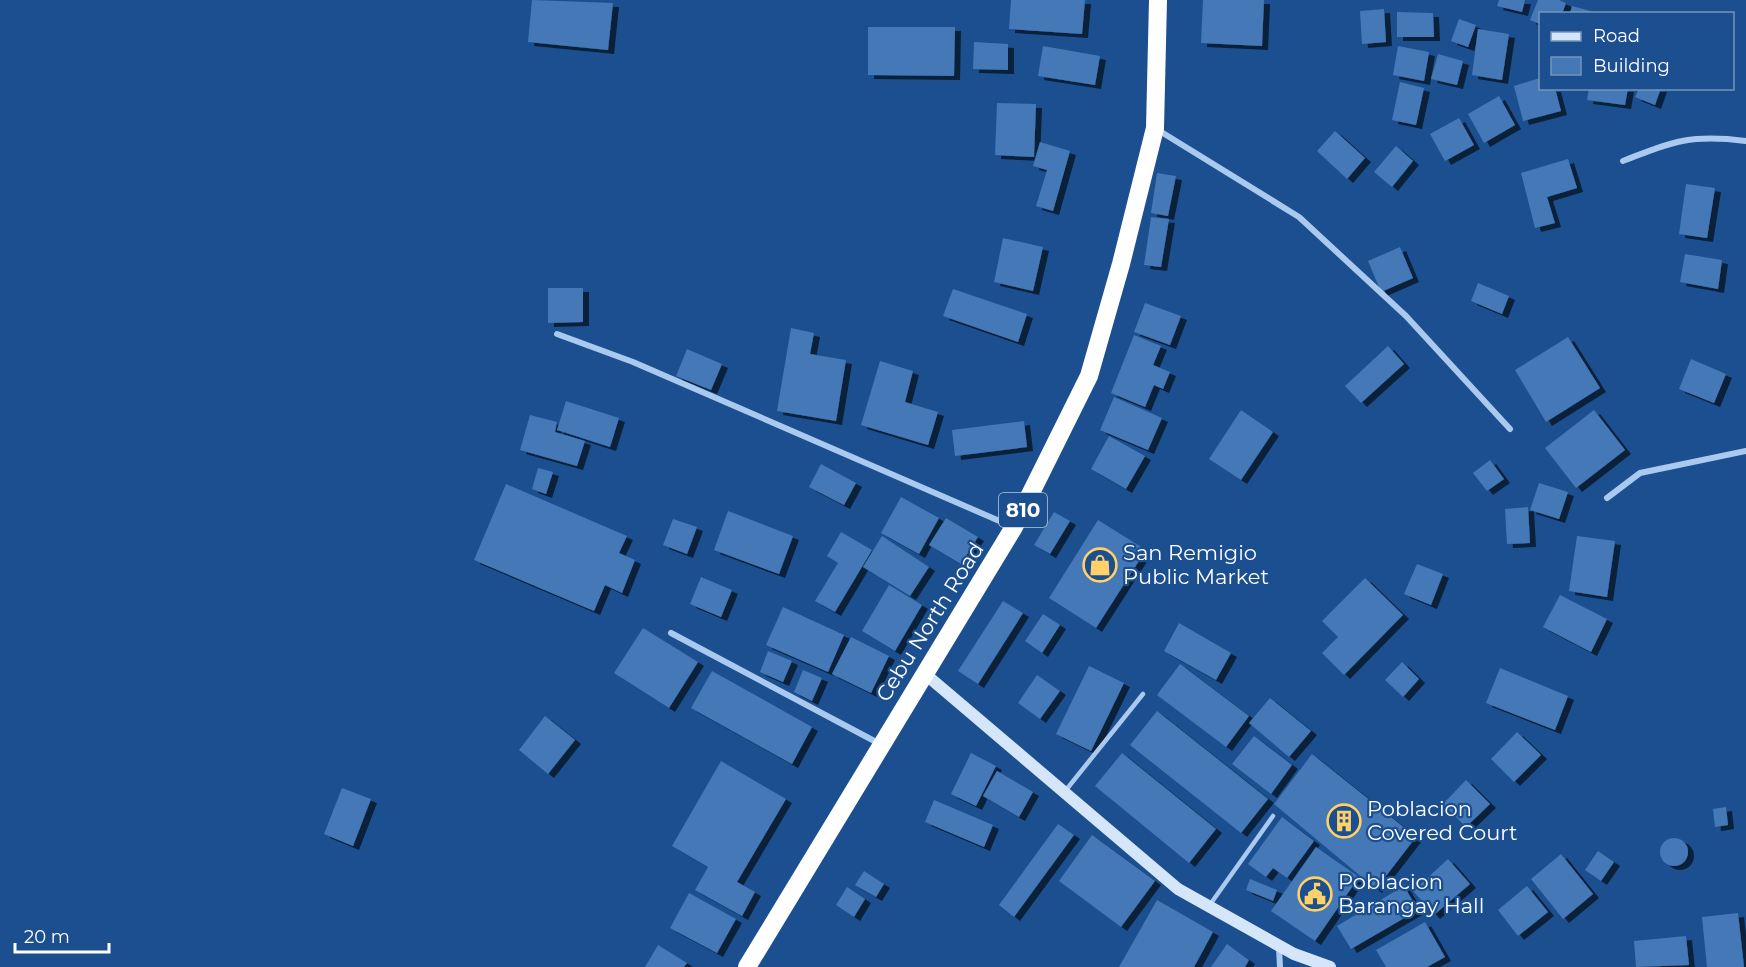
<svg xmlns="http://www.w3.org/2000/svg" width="1746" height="967" font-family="Montserrat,sans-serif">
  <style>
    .building { fill: #4478b7; filter: url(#shadow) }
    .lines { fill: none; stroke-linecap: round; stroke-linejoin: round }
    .lane { stroke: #a9c9ee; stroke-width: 4.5 }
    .street { stroke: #a9c9ee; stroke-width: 6 }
    .secondary { stroke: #d6e6fa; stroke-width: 12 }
    .highway { stroke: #fff; stroke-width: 18 }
    .labels { text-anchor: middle; stroke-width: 4.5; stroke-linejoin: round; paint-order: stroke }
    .shield { fill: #1b4f8f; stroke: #bbcadd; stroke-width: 1.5 }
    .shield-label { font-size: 20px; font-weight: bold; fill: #fff }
    .poi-label { font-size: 21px; fill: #fff; stroke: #1b4f8f; text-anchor: start }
    .street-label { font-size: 21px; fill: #fff; stroke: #1b4f8f }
  </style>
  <defs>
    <filter id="shadow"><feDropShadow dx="6" dy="4" stdDeviation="0" flood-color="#0009"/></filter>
  </defs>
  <rect width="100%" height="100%" fill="#1b4f8f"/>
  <g class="building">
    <polygon points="532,0 613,3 608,50 528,42"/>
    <polygon points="1011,0 1085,0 1082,34 1009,29"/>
    <polygon points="1203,0 1264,0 1262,46 1201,43"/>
    <polygon points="1499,0 1525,0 1522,12 1497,6"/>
    <polygon points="1538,0 1559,0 1566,3 1562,14 1540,14 1540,24 1530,20"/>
    <polygon points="1572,6 1598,13 1598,14 1570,14"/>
    <polygon points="1384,9 1386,42 1362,44 1360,11"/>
    <polygon points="1397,12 1433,13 1434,37 1397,37"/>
    <polygon points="1459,19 1476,25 1468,47 1451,41"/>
    <polygon points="868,27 955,27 954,76 868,75"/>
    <polygon points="1478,29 1509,34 1502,80 1472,75"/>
    <polygon points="974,42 1008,44 1008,70 973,69"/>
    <polygon points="1043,46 1100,56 1095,85 1038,76"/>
    <polygon points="1398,46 1429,52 1424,81 1393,75"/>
    <polygon points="1438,54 1463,61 1457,85 1431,79"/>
    <polygon points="1540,78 1540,88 1555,88 1561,111 1523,121 1514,86"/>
    <polygon points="1400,82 1424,88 1416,125 1392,120"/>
    <polygon points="1589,88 1628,88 1625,105 1587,100"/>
    <polygon points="1639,88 1661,88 1655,105 1635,97"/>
    <polygon points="1499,96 1515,125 1484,143 1468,114"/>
    <polygon points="997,103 1036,104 1034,157 995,155"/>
    <polygon points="1459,118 1474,145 1445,161 1430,134"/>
    <polygon points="1335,131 1365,158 1347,179 1317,151"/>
    <polygon points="1040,142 1070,151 1053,211 1036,206 1047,170 1033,166"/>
    <polygon points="1396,146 1413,161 1392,187 1374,172"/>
    <polygon points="1568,159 1577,188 1547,197 1555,223 1535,228 1521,173"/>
    <polygon points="1157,173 1176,176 1168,216 1151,213"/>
    <polygon points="1686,184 1715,188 1707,238 1679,234"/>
    <polygon points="1151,217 1169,219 1161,267 1144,265"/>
    <polygon points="1003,238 1043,247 1033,291 994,282"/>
    <polygon points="1400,247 1413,278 1381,292 1368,261"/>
    <polygon points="1685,254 1722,260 1718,289 1680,282"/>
    <polygon points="1478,283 1509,296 1502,314 1471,301"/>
    <polygon points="548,288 583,288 583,322 548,323"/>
    <polygon points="953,289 1027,314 1018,342 943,316"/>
    <polygon points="1145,303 1181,316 1170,345 1134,332"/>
    <polygon points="791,328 814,333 810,354 846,360 836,421 777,411"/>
    <polygon points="1134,335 1161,346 1153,365 1170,372 1163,389 1154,385 1145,407 1111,393"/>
    <polygon points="1568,337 1600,388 1546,422 1515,370"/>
    <polygon points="1388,346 1404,364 1361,403 1345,386"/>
    <polygon points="687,349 722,364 711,390 676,376"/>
    <polygon points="1691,359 1726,374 1714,403 1679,389"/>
    <polygon points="880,361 913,371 905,402 938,412 928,445 861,425"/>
    <polygon points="1114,397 1162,418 1148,450 1100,430"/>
    <polygon points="566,401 619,418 610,447 557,430"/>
    <polygon points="1241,410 1273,432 1241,480 1209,459"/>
    <polygon points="1594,410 1625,450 1576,488 1545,448"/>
    <polygon points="530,415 557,422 555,432 585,441 577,466 520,450"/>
    <polygon points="1024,421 1027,447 955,456 952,430"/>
    <polygon points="1109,436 1145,456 1126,489 1091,469"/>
    <polygon points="1490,460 1504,479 1487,491 1473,473"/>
    <polygon points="821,464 856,483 844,505 809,487"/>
    <polygon points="538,468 553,472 546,494 532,489"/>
    <polygon points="1539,483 1568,492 1559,519 1530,510"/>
    <polygon points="506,484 627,536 619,553 635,560 622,593 605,585 594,611 474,560"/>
    <polygon points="901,497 939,518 919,554 881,533"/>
    <polygon points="1528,507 1530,543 1507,544 1505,509"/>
    <polygon points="728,511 793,536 779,574 714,550"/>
    <polygon points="1054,512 1070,521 1050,554 1034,545"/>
    <polygon points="946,518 978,537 961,564 929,545"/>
    <polygon points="673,519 697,527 687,554 663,545"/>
    <polygon points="1098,520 1146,550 1096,628 1049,598"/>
    <polygon points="841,532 872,550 835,612 815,601 838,563 827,556"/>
    <polygon points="882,536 929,567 910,596 863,567"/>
    <polygon points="1577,536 1615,541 1607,597 1569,591"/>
    <polygon points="1417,564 1443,574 1431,605 1404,594"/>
    <polygon points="701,577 732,590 721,617 690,604"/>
    <polygon points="1365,578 1403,615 1344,675 1322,653 1338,637 1322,621"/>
    <polygon points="889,585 922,605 895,651 862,631"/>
    <polygon points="1560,595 1607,619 1591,652 1543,627"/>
    <polygon points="1003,601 1023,613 978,684 958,671"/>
    <polygon points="783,607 844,635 828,672 766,645"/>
    <polygon points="1043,614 1060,625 1042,653 1025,641"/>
    <polygon points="1179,623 1231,653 1216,680 1164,651"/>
    <polygon points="643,628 698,662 669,708 614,673"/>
    <polygon points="851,637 889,656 871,693 832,674"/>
    <polygon points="768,651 792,661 783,682 760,672"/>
    <polygon points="1402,662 1419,679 1403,697 1385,680"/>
    <polygon points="1180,664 1249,716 1226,747 1157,695"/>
    <polygon points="1089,666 1124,683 1091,751 1056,734"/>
    <polygon points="1500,668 1568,696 1555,730 1486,703"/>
    <polygon points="803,670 822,678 812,701 794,692"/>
    <polygon points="712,671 812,727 792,764 691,708"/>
    <polygon points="1037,675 1060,691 1040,719 1018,703"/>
    <polygon points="1270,698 1311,731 1289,757 1249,723"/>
    <polygon points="1157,711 1268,799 1241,833 1130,745"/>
    <polygon points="545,716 575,740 548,774 519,750"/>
    <polygon points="1517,732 1541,755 1514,782 1491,759"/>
    <polygon points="1254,736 1292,765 1271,794 1232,764"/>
    <polygon points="971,753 996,766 976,806 951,794"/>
    <polygon points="1122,753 1216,829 1189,863 1095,786"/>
    <polygon points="1312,754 1416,837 1376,889 1274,804"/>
    <polygon points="721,761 786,799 737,882 755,892 742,916 695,890 708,867 672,846"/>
    <polygon points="997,771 1033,792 1019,817 983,796"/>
    <polygon points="1466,780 1490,804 1466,827 1443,804"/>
    <polygon points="342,788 371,799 353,846 324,834"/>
    <polygon points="934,800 993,825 984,847 925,822"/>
    <polygon points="1726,807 1728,825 1715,827 1713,809"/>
    <polygon points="1282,817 1314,841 1287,878 1273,868 1266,877 1248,864"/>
    <polygon points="1058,824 1074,835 1014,917 999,905"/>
    <polygon points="1092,835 1155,881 1121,927 1059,881"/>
    <circle cx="1674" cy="852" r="14"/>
    <polygon points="1316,847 1359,877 1315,941 1271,911"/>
    <polygon points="1598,851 1614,862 1601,881 1585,870"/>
    <polygon points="1561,854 1593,894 1563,919 1531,879"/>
    <polygon points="1448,859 1470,884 1434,915 1413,891"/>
    <polygon points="864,871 884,884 876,897 855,885"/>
    <polygon points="1250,879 1277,890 1273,901 1246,890"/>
    <polygon points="1404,886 1418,910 1351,949 1337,926"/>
    <polygon points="1527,886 1548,912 1518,936 1498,910"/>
    <polygon points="847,887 865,899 854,917 836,905"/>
    <polygon points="689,893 736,919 717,953 670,928"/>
    <polygon points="1157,900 1213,932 1194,967 1119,967"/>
    <polygon points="1738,913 1744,967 1707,967 1702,917"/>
    <polygon points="1425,922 1445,957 1427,967 1386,967 1376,950"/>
    <polygon points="1686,936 1689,965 1636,967 1634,941"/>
    <polygon points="1227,944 1249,960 1245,967 1211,967"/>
    <polygon points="658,945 687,963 684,967 645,967"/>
  </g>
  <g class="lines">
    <g class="lane">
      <polyline points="1066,790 1143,694"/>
      <polyline points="1209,906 1273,816"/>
    </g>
    <g class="street">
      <polyline points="1158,130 1299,217 1406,316 1510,429"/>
      <path d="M1623 161C1674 141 1691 134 1746 141"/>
      <polyline points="557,334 633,362 1011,526"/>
      <polyline points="1607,498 1640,473 1746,451"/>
      <polyline points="671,633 880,744"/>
      <polyline points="1279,947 1280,967"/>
    </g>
    <polyline class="secondary" points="924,673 1178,889 1294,954 1330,967"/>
    <polyline class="highway" points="747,967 1014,527 1089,376 1121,264 1155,128 1158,0"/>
  </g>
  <defs>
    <symbol id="shop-ring" viewBox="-11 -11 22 22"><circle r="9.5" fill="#1b4f8f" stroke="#ffd166" stroke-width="1.5"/><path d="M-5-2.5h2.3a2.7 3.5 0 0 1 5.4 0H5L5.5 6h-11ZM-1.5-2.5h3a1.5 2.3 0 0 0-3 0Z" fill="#ffd166"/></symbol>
    <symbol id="building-ring" viewBox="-11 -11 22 22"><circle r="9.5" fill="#1b4f8f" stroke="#ffd166" stroke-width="1.5"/><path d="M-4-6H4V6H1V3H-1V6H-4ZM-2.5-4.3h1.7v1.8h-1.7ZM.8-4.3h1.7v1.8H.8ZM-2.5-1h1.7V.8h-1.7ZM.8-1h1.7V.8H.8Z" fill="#ffd166"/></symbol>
    <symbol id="civic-ring" viewBox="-11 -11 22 22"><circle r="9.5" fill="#1b4f8f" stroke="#ffd166" stroke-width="1.5"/><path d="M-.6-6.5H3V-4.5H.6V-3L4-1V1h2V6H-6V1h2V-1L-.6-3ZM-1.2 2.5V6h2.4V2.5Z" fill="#ffd166"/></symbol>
  </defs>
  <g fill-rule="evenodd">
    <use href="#shop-ring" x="1081" y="546" width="38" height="38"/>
    <use href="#building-ring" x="1325" y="802" width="38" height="38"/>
    <use href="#civic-ring" x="1296" y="875" width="38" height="38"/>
  </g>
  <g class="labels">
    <rect class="shield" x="999" y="493" width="48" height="34" rx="4.5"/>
    <g class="shield-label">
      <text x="1023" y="517">810</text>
    </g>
    <g class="poi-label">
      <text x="1123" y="560">San Remigio<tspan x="1123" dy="24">Public Market</tspan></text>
      <text x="1367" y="816">Poblacion<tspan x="1367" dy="24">Covered Court</tspan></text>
      <text x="1338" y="889">Poblacion<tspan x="1338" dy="24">Barangay Hall</tspan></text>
    </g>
    <g class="street-label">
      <text transform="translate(930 622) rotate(-58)" y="7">Cebu North Road</text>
    </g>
  </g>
  <rect x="1539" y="12" width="195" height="78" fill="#1b4f8f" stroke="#7695bc" stroke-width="1.5"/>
  <rect x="1551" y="32" width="30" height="9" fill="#d6e6fa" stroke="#7695bc" stroke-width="1.5"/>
  <text x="1593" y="42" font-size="18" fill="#ffffff">Road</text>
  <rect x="1551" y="57" width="30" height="18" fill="#4478b7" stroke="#7695bc" stroke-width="1.5"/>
  <text x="1593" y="72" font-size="18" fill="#ffffff">Building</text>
  <path d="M15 943v9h94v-9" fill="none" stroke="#ffffff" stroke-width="3"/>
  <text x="24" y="943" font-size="18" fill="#ffffff" stroke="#1b4f8f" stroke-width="4.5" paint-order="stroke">20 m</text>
</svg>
